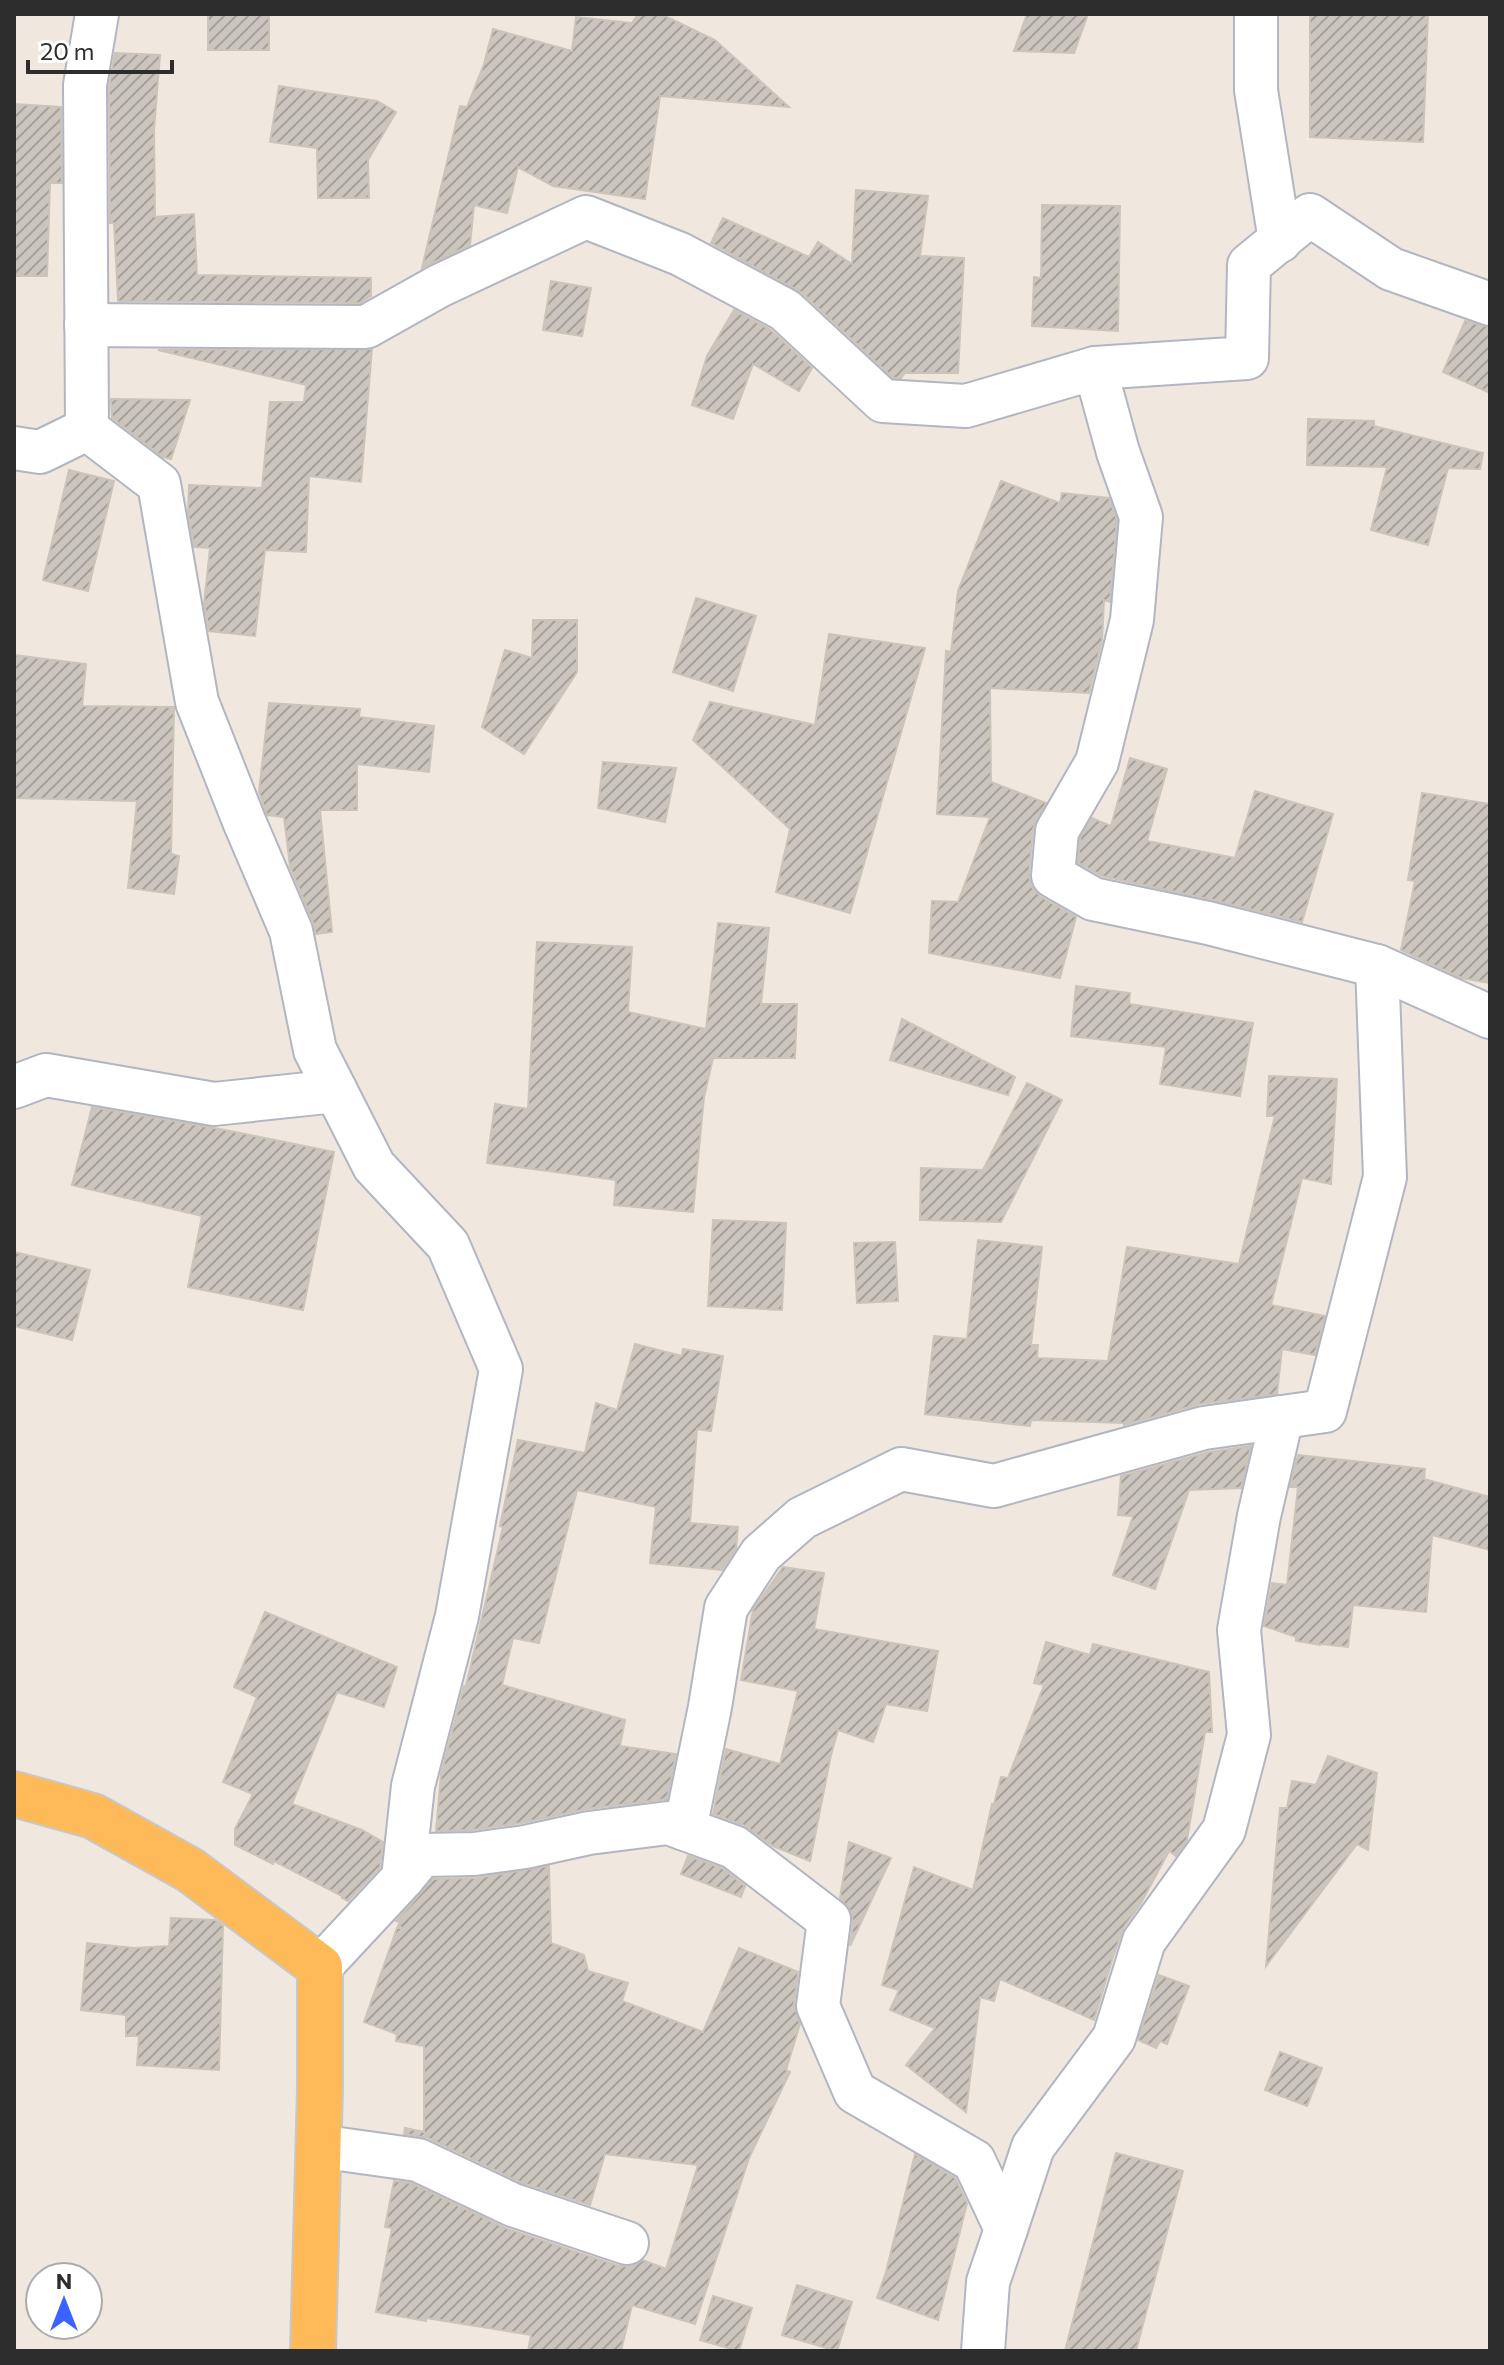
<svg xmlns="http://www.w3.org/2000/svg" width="1504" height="2365" font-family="Commissioner,sans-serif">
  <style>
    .building { fill: url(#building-hatch); stroke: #ccc4b8; stroke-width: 2 }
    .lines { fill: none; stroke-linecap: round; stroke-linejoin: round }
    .minor-casing { stroke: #b2b5c2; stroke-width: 46 }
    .trunk-casing { stroke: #c8c8c8; stroke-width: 48 }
    .minor { stroke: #fff; stroke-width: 42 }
    .trunk { stroke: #feba58; stroke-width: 44 }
  </style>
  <defs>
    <pattern id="building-hatch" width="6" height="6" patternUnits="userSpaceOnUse" patternTransform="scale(2)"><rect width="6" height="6" fill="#cbc5be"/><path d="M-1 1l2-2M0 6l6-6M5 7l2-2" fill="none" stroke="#a5a09b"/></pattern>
  </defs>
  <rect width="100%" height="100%" fill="#f0e8df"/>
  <g class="building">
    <rect x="208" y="14" width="61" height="36"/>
    <polygon points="638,14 661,14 715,40 789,107 660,96 645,199 553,186 518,167 507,213 474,205 470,245 422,268 460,106 467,107 484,64 493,29 572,51 576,17 632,23"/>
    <polygon points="1027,14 1088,14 1074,53 1014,51"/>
    <polygon points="1310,14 1428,14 1423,142 1310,137"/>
    <polygon points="115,53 160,55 154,130 155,217 194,214 197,275 371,278 371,296 360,303 118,301 114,223 110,223 109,87"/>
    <polygon points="279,86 377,101 396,112 368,160 369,198 318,198 317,148 270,142"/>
    <polygon points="14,104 61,107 62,183 50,183 47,276 14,276"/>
    <polygon points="856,190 928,196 920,256 964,258 958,373 905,373 901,378 893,378 801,292 711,243 723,218 809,257 818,242 852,264"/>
    <polygon points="1042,205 1120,206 1118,331 1032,326 1034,277 1041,278"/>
    <polygon points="551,281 591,288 582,336 543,330"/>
    <polygon points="734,310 771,330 812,368 799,391 753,364 733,419 692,405 707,356"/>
    <polygon points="1465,321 1490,327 1490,393 1443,372"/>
    <polygon points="372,349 361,482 309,476 306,552 265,550 255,636 209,631 204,604 210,548 194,547 188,513 189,485 262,488 270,402 304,402 306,385 158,350"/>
    <polygon points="111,399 190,400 171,459 163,457 112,418"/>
    <polygon points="1308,419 1374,421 1374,426 1483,453 1480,469 1448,468 1428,545 1371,530 1387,467 1307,465"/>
    <polygon points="69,470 114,481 88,591 43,580"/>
    <polygon points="1001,481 1060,503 1062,493 1109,498 1117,520 1110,602 1104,600 1102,640 1089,693 990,688 991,782 1046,803 1033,829 1029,874 1031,886 1041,897 1076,917 1060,978 929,953 932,901 958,902 990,817 937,814 946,651 951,652 958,591"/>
    <polygon points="696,598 756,616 733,691 673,672"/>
    <polygon points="533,620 577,620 577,672 524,754 482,727 505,650 532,658"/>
    <polygon points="829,634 925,648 850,913 776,892 790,829 693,740 710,702 815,725"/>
    <polygon points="14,655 86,664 82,706 174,707 171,854 179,856 174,894 128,888 137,801 14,798"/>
    <polygon points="269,703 360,709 359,717 434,726 429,772 357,764 357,810 320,810 332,932 316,934 313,922 290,867 284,817 267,815 259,792"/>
    <polygon points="1130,758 1167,769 1147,841 1235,858 1255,791 1333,814 1302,922 1213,900 1102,876 1078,863 1080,838 1092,818 1111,826"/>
    <polygon points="603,762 676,768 665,822 598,808"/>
    <polygon points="1422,793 1490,804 1490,983 1461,978 1401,950 1415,881 1408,880"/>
    <polygon points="718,923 769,928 761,1004 797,1004 795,1058 713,1058 704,1097 693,1212 614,1205 616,1180 487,1163 495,1104 528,1109 537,942 632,947 628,1012 706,1029"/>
    <polygon points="1076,986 1130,993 1129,1004 1253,1023 1240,1096 1160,1084 1166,1047 1071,1036"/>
    <polygon points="902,1019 1015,1077 1008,1095 890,1060"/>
    <polygon points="1269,1076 1337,1079 1331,1184 1302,1178 1271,1305 1325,1316 1315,1355 1282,1349 1277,1394 1200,1404 1124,1425 1124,1423 1031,1420 1030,1426 925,1414 934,1336 967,1339 978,1240 1042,1247 1031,1345 1038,1345 1037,1358 1108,1361 1127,1247 1239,1264 1275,1116 1267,1116"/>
    <polygon points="1027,1083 1062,1100 1001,1222 920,1220 921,1168 983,1170"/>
    <polygon points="92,1107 220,1129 334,1152 303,1310 188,1287 202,1216 72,1185"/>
    <polygon points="713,1220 786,1223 782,1310 708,1306"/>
    <polygon points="895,1242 898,1301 857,1303 854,1243"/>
    <polygon points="14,1252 90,1270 72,1340 14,1326"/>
    <polygon points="635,1344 682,1356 683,1349 723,1356 711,1431 697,1429 690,1523 738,1527 736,1549 722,1570 650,1563 656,1507 577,1490 539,1643 513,1638 502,1685 625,1720 620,1746 676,1754 667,1799 586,1809 521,1823 472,1830 436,1831 441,1774 464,1686 466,1686 503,1527 500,1526 518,1440 585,1453 596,1403 617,1410"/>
    <polygon points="1251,1446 1241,1488 1189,1490 1155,1589 1113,1575 1133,1516 1118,1515 1121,1476 1209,1452"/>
    <polygon points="1298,1455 1425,1469 1424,1479 1490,1497 1490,1550 1432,1535 1426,1612 1353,1605 1348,1647 1321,1644 1320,1645 1296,1641 1296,1637 1264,1626 1272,1583 1287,1585 1298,1487 1290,1487"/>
    <polygon points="783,1567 824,1573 814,1629 938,1651 927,1711 886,1704 873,1742 838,1730 831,1755 810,1861 773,1846 743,1825 713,1814 726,1749 780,1764 798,1691 741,1680 753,1610"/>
    <polygon points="265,1612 397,1667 384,1707 337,1692 292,1804 362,1830 383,1842 380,1867 348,1901 342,1898 342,1896 274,1861 273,1864 235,1845 235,1829 253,1794 223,1782 257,1697 234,1687"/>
    <polygon points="1046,1642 1090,1655 1093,1644 1209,1672 1212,1732 1205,1732 1187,1840 1176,1856 1169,1851 1140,1905 1124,1927 1113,1957 1094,2020 1000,1979 994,2001 980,1997 966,2112 906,2065 935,2028 890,2010 899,1990 882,1985 914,1867 973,1890 992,1804 994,1804 1001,1777 1008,1778 1044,1685 1034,1683"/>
    <polygon points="1328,1756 1377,1773 1368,1850 1357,1844 1266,1966 1280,1808 1287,1808 1292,1781 1316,1785"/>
    <polygon points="849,1842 891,1858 850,1946 853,1923 851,1912 840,1898"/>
    <polygon points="688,1856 722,1868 745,1886 741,1897 681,1874"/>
    <polygon points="549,1866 551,1943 584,1955 588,1971 628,1983 622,2001 703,2032 739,1948 798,1972 794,2004 800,2024 786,2070 790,2072 749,2158 695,2324 632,2305 621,2351 528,2351 531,2335 426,2318 426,2321 376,2312 392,2228 385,2227 394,2181 411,2183 505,2228 619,2266 633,2266 643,2260 666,2269 698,2165 605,2154 590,2205 522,2183 428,2138 404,2134 405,2128 424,2132 424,2046 396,2041 397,2034 364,2022 397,1928 402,1928 398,1926 400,1922 396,1921 433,1879 477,1878"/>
    <polygon points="171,1918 215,1920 223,1926 219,2070 137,2065 139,2036 126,2036 126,2015 81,2010 87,1943 134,1948 169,1946"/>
    <polygon points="1159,1975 1189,1986 1167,2044 1160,2041 1156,2048 1138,2040"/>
    <polygon points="1280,2052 1322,2068 1307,2106 1265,2090"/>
    <polygon points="1116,2153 1183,2171 1136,2351 1065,2351"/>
    <polygon points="915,2154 955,2178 967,2203 938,2320 877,2298 886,2272"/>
    <polygon points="797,2285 852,2302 837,2351 782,2335"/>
    <polygon points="713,2296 752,2308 739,2351 700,2340"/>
  </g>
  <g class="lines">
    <defs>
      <g id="minor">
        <polyline points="97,14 85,85 87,429 159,484 197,702 244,821 291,931 315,1050 374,1166 448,1245 501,1369 457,1616 413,1786 403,1878 320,1967"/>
        <polyline points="1256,14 1256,90 1280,241"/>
        <polyline points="86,325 366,327 439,286 586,217 680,254 785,310 883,401 966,406 1095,368 1118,452 1141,517 1132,620 1097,762 1057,831 1053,876 1093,899 1208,923 1377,966"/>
        <polyline points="1095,368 1247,358 1249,265 1310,215 1391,269 1490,304"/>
        <polyline points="14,448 40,452 87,429"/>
        <polyline points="14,1087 46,1075 214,1104 336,1091"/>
        <polyline points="685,1829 710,1707 726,1608 761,1554 802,1518 901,1469 994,1486 1204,1428 1325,1411 1385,1177 1377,966 1490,1017"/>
        <polyline points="403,1878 422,1855 474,1854 525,1847 589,1833 668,1823 734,1847 829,1920 818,2006 855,2092 974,2161 1006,2229 988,2282 983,2351"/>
        <polyline points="318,2146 418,2160 513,2205 627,2243"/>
        <polyline points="1006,2229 1033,2147 1114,2038 1144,1941 1224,1830 1249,1735 1239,1630 1259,1516 1282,1417"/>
      </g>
      <polyline id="trunk" points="14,1794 93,1816 190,1870 320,1967 320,2089 313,2351"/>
    </defs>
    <use href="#minor" class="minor-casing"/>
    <use href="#trunk" class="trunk-casing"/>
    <use href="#minor" class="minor"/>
    <use href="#trunk" class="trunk"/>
  </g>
  <rect width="1504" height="2365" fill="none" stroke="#2d2d2d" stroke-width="32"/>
  <g transform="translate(64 2301)"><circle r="38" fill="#ffffff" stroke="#ababab" stroke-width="2"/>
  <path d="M0-6L14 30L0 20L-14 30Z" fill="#3c63ff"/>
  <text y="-12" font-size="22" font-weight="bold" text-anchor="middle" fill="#2d2d2d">N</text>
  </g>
  <path d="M28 60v12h144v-12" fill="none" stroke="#2d2d2d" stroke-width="4"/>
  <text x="40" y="60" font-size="24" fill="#2d2d2d" stroke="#ffffff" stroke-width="6" paint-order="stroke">20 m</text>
</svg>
